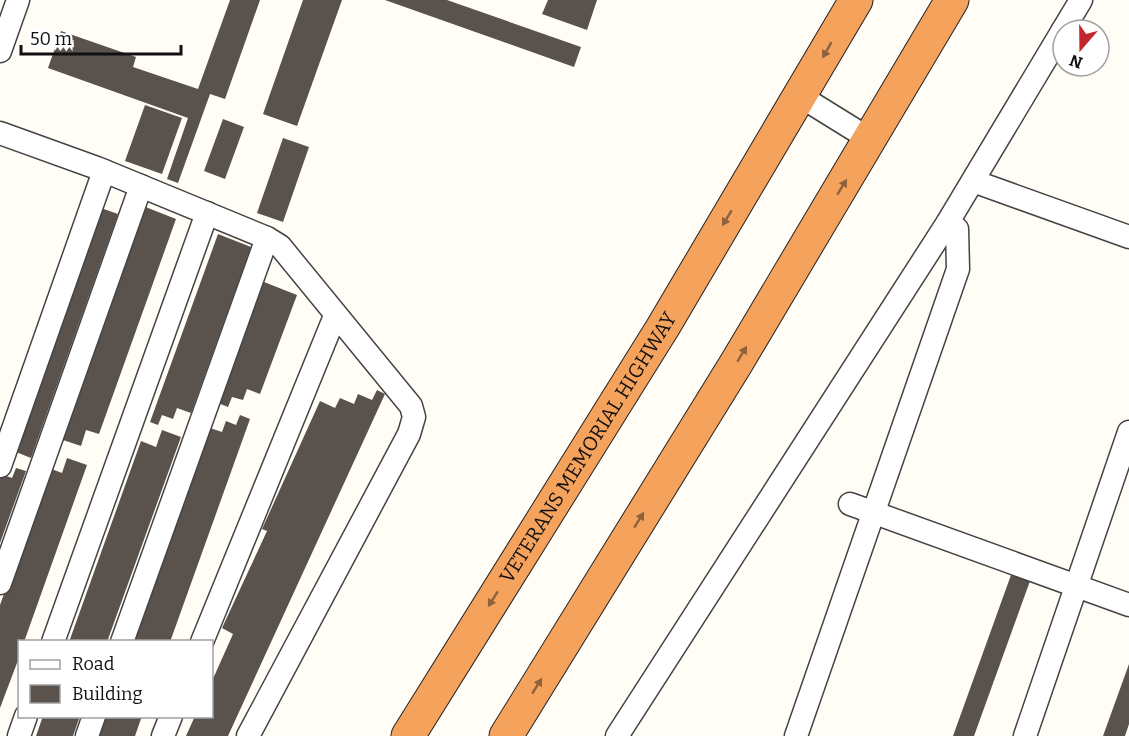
<svg xmlns="http://www.w3.org/2000/svg" width="1129" height="736" font-family="Bitter,serif">
  <style>
    .building { fill: #5a524d }
    .lines { fill: none; stroke-linecap: round; stroke-linejoin: round }
    .minor-casing { stroke: #444; stroke-width: 25 }
    .highway-casing { stroke: #222; stroke-width: 35 }
    .minor { stroke: #fff; stroke-width: 22 }
    .highway { stroke: #f5a25d; stroke-width: 33 }
    .oneway { fill: #8e613b }
    .labels { text-anchor: middle; stroke-width: 6; stroke-linejoin: round; paint-order: stroke }
    .street-label { font-size: 20px; fill: #111; stroke: #fff }
  </style>
  <rect width="100%" height="100%" fill="#fffdf5"/>
  <g class="building">
    <polygon points="230,0 260,0 225,99 210,94 178,183 167,179 188,118 48,68 61,31 136,57 133,67 198,89"/>
    <polygon points="303,0 342,0 297,126 263,114"/>
    <polygon points="385,0 447,0 581,47 574,67"/>
    <polygon points="548,0 597,0 587,30 542,14"/>
    <polygon points="145,105 182,118 162,174 125,161"/>
    <polygon points="223,119 244,127 225,179 204,171"/>
    <polygon points="283,138 309,147 283,222 257,213"/>
    <polygon points="143,206 176,219 99,434 86,430 81,446 60,439"/>
    <polygon points="98,207 118,214 31,458 11,450"/>
    <polygon points="218,234 251,247 191,413 177,408 173,419 162,415 158,425 150,422"/>
    <polygon points="264,282 297,295 260,394 247,389 243,400 232,397 228,407 218,403"/>
    <polygon points="377,390 385,394 228,736 186,736 195,716 212,716 212,681 233,634 222,628 267,531 262,529 320,401 335,408 340,398 354,404 358,394 372,400"/>
    <polygon points="240,415 250,419 170,642 133,642 210,428 222,432 226,421 236,425"/>
    <polygon points="162,430 181,437 107,642 69,642 141,441 156,447"/>
    <polygon points="67,458 87,465 24,642 20,642 20,655 0,708 0,605 49,468 62,473"/>
    <polygon points="16,468 26,471 0,543 0,478 1,474 12,478"/>
    <polygon points="1011,575 1030,581 974,736 953,736"/>
    <polygon points="1129,664 1129,724 1125,736 1103,736"/>
    <polygon points="43,716 80,716 73,736 36,736"/>
    <polygon points="105,716 142,716 135,736 98,736"/>
  </g>
  <g class="lines">
    <defs>
      <g id="minor">
        <polyline points="1063,30 1081,0"/>
        <polyline points="0,51 18,0"/>
        <polyline points="800,96 871,140"/>
        <polyline points="0,133 97,168 267,238 280,246 411,406 414,417 409,434 248,736"/>
        <polyline points="973,181 1129,237"/>
        <polyline points="0,466 104,171"/>
        <polyline points="850,504 1129,605"/>
        <polyline points="0,583 141,186"/>
        <polyline points="53,642 207,213"/>
        <polyline points="122,642 267,238"/>
        <polyline points="202,642 335,316"/>
        <polyline points="19,736 26,716"/>
        <polyline points="87,736 94,716"/>
        <polyline points="163,736 171,716"/>
        <polyline points="617,736 948,222 1063,30"/>
        <polyline points="796,736 958,269 957,229 948,222"/>
        <polyline points="1025,736 1129,432"/>
      </g>
      <g id="highway">
        <path id="s1" d="M408 736 663 327 856 0"/>
        <polyline points="506,736 737,362 952,0"/>
      </g>
    </defs>
    <use href="#minor" class="minor-casing"/>
    <use href="#highway" class="highway-casing"/>
    <use href="#minor" class="minor"/>
    <use href="#highway" class="highway"/>
  </g>
  <defs><path id="oneway-solid" d="M-6-.8H1V-3.2L6.5 0L1 3.2V.8H-6Z" transform="scale(1.5)"/></defs>
  <g class="oneway">
    <use href="#oneway-solid" transform="translate(827 50) rotate(120)"/>
    <use href="#oneway-solid" transform="translate(842 187) rotate(-59)"/>
    <use href="#oneway-solid" transform="translate(727 218) rotate(121)"/>
    <use href="#oneway-solid" transform="translate(742 354) rotate(-59)"/>
    <use href="#oneway-solid" transform="translate(639 520) rotate(-58)"/>
    <use href="#oneway-solid" transform="translate(493 599) rotate(122)"/>
    <use href="#oneway-solid" transform="translate(537 686) rotate(-58)"/>
  </g>
  <g class="labels">
    <g class="street-label">
      <text dy="7" stroke="none"><textPath href="#s1" startOffset="340">VETERANS MEMORIAL HIGHWAY</textPath></text>
    </g>
  </g>
  <rect x="18" y="640" width="195" height="78" fill="#ffffff" stroke="#a0a0a0" stroke-width="1.5"/>
  <rect x="30" y="660" width="30" height="9" fill="#ffffff" stroke="#a0a0a0" stroke-width="1.5"/>
  <text x="72" y="670" font-size="18" fill="#111111">Road</text>
  <rect x="30" y="685" width="30" height="18" fill="#5a524d" stroke="#a0a0a0" stroke-width="1.5"/>
  <text x="72" y="700" font-size="18" fill="#111111">Building</text>
  <g transform="translate(1081 48) rotate(200)"><circle r="28" fill="#ffffff" stroke="#a0a0a0" stroke-width="1.5"/>
  <path d="M0-4.5L10 22L0 15L-10 22Z" fill="#c4262e"/>
  <text y="-9" font-size="16" font-weight="bold" text-anchor="middle" fill="#111111">N</text>
  </g>
  <path d="M21 45v9h160v-9" fill="none" stroke="#111111" stroke-width="3"/>
  <text x="30" y="45" font-size="18" fill="#111111" stroke="#ffffff" stroke-width="4.5" paint-order="stroke">50 m</text>
</svg>
